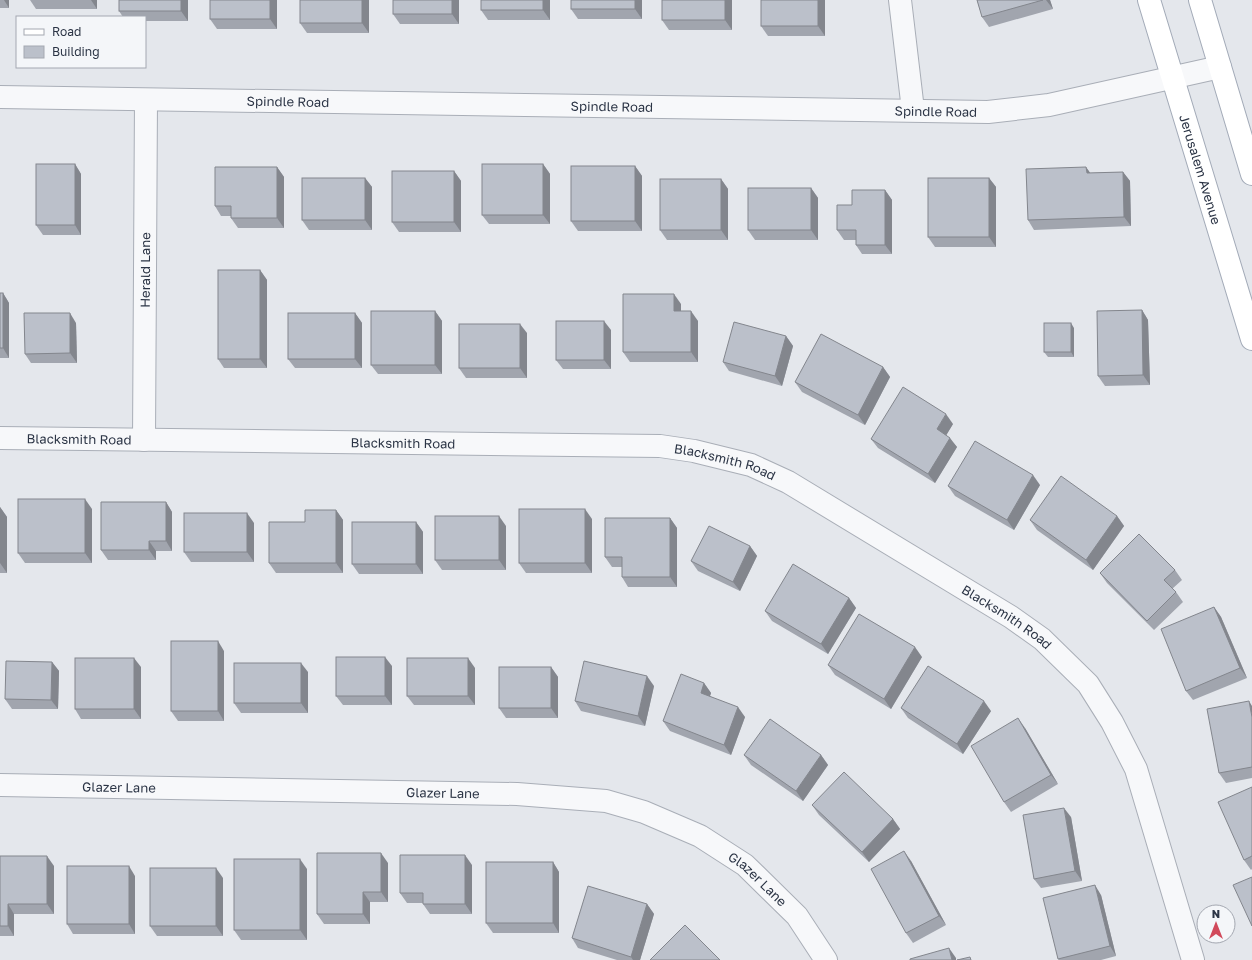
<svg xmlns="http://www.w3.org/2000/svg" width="1252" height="960" font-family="'Golos Text',sans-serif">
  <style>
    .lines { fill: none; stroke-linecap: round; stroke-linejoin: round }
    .minor-casing { stroke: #a9aeb7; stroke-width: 24 }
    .major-casing { stroke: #a3abb8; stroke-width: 24 }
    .minor { stroke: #f7f8fa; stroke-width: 22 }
    .major { stroke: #fff; stroke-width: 22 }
    .wall { fill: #a1a5ae }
    .shaded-wall { fill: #83868d }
    .building { fill: #bbc0ca; stroke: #83868d }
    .labels { text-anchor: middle; stroke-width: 4; stroke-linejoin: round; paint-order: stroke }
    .street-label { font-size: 13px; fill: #2b3445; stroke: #f4f6f9 }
  </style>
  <rect width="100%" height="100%" fill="#e4e7ec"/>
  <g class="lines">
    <defs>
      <g id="minor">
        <polyline points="900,0 913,110"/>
        <path id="s1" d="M0 97 988 112 1049 105 1220 67"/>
        <path id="s2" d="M0 438 660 446 694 451 751 465 788 482 1011 617 1042 639 1088 684 1112 722 1136 769 1193 960"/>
        <path id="s3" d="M144 440 146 100"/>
        <path id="s4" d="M0 785 517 794 606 801 644 812 700 836 745 865 797 916 826 960"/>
      </g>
      <g id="major">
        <path id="s5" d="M1149 0 1252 339"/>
        <polyline points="1200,0 1252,174"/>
      </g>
    </defs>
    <use href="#minor" class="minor-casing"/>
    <use href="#major" class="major-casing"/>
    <use href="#minor" class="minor"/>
    <use href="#major" class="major"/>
  </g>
  <g class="wall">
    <rect x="0" y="0" width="9" height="8"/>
    <polygon points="30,0 97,0 97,9 36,9"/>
    <polygon points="188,0 188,21 145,21 145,17 123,17 119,11"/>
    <polygon points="277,0 277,29 217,29 210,19"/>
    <polygon points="369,0 369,33 307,33 300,23"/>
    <polygon points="459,0 459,24 400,24 393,14"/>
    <polygon points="550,0 550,20 488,20 481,10"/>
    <polygon points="642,0 642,19 578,19 571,9"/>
    <polygon points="732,0 732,30 669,30 662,20"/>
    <polygon points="825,0 825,36 768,36 761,26"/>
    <polygon points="977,0 1050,0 1053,9 989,27 982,17"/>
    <polygon points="75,164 81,174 81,235 43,235 36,225"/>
    <polygon points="543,164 550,174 550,224 489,224 482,215"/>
    <polygon points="635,166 642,176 642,231 578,231 571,221"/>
    <polygon points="277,167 284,177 284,228 238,228 231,218 231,216 221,216 215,206"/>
    <polygon points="1086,167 1090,173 1123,172 1130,181 1131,226 1034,230 1028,220"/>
    <polygon points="454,171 461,181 461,232 399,232 392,222"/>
    <polygon points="365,178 372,187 372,230 309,230 302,220"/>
    <polygon points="989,178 996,187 996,247 935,247 928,237"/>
    <polygon points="721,179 728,189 728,240 667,240 660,230"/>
    <polygon points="811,188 818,198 818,240 755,240 748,230"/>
    <polygon points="885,190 892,200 892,254 862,254 856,245 856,240 844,240 837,230 852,205"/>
    <polygon points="260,270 267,280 267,368 224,368 218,359"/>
    <polygon points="0,293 3,293 9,303 9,358 0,358"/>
    <polygon points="681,304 681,311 698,321 698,362 630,362 623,352"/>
    <polygon points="1142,310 1148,320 1150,385 1105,386 1098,376"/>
    <polygon points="435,311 442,321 442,374 378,374 371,365"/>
    <polygon points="355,313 362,323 362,368 295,368 288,359"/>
    <polygon points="76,323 77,363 31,363 25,354"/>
    <polygon points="1074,328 1074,357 1048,357 1044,352"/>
    <polygon points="611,330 611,369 563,369 556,360"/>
    <polygon points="527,333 527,378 466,378 459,368"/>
    <polygon points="786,336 793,346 782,386 729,371 723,362"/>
    <polygon points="883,367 890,377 865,425 802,392 795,382"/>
    <polygon points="953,424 946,435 957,447 935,483 878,448 871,439"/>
    <polygon points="1040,485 1014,530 955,496 948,486"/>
    <polygon points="166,502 172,512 172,551 156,551 156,560 108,560 101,550"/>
    <polygon points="0,507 7,517 7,573 0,573"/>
    <polygon points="92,509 92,563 25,563 18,553"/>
    <polygon points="336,510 343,520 343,573 276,573 269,563 305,522"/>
    <polygon points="1117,516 1124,526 1093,570 1037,530 1030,520"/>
    <polygon points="670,518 677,528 677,587 628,587 622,577 622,567 612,567 605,557"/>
    <polygon points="592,519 592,573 526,573 519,563"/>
    <polygon points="416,522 423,532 423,574 359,574 352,564"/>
    <polygon points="254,523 254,562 191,562 184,552"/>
    <polygon points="506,526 506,570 442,570 435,560"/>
    <polygon points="750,546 757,556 740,591 698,571 691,561"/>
    <polygon points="1175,570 1182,580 1172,589 1176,592 1183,602 1154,630 1107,583 1100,573"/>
    <polygon points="849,598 856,608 828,654 772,621 765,611"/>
    <polygon points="1214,607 1221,617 1247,678 1193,700 1186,691"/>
    <polygon points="224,651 224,721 178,721 171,711"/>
    <polygon points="922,657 891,709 835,675 828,665"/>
    <polygon points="52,662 59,671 58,709 12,709 5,699"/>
    <polygon points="392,666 392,705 343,705 336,696"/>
    <polygon points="141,667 141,719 81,719 75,709"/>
    <polygon points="551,667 558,677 558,718 506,718 499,708"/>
    <polygon points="475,668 475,705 414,705 407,696"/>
    <polygon points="308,672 308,713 241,713 234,703"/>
    <polygon points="704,683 711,693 710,696 745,717 731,755 670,731 663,721"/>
    <polygon points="654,686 645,726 581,711 575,701"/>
    <polygon points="1252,706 1252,778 1226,783 1219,773"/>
    <polygon points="901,708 991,711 963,754 908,718"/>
    <polygon points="1025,728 1058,784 1011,812 1004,802"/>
    <polygon points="744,755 821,755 828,765 803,801 751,765"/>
    <polygon points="1252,787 1252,869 1251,870 1244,860"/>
    <polygon points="812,805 893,819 900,829 869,862 819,815"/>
    <polygon points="1071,817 1082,881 1041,888 1034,879"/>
    <polygon points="0,856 54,866 54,914 14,914 14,936 0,936"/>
    <polygon points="911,861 946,925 913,943 906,933"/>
    <polygon points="553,862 559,872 559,933 493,933 486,923"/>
    <polygon points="388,863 388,902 370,902 370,924 324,924 317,914"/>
    <polygon points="472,865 472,914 430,914 423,904 423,903 407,903 400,893"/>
    <polygon points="307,869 307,940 241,940 234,930"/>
    <polygon points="135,876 135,934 73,934 67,924"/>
    <polygon points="223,878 223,936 157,936 150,926"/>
    <polygon points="1101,895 1116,956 1101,960 1059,960 1058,959"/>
    <polygon points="647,904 654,914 640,960 617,960 578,948 572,938"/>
  </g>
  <g class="shaded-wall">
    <polygon points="4,0 9,0 9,8"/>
    <polygon points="91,0 97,0 97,9"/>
    <polygon points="181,0 188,0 188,21 181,11"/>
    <polygon points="270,0 277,0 277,29 270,19"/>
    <polygon points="362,0 369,0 369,33 362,23"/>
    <polygon points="452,0 459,0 459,24 452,14"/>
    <polygon points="543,0 550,0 550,20 543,10"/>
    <polygon points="635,0 642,0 642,19 635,9"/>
    <polygon points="725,0 732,0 732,30 725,20"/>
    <polygon points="818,0 825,0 825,36 818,26"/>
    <polygon points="1046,0 1050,0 1053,9"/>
    <polygon points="75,164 81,174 81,235 75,225"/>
    <polygon points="543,164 550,174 550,224 543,215"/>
    <polygon points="635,166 642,176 642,231 635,221"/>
    <polygon points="277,167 284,177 284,228 277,218"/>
    <polygon points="1086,167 1093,177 1087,173"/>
    <polygon points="454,171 461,181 461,232 454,222"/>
    <polygon points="1123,172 1130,181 1131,226 1124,217"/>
    <polygon points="365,178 372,187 372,230 365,220"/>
    <polygon points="989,178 996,187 996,247 989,237"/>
    <polygon points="721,179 728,189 728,240 721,230"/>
    <polygon points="811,188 818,198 818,240 811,230"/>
    <polygon points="885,190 892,200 892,254 885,245"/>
    <polygon points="260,270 267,280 267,368 260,359"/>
    <polygon points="3,293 9,303 9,358 3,348"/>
    <polygon points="674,294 681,304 681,321 674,311"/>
    <polygon points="1142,310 1148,320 1150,385 1143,375"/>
    <polygon points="435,311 442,321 442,374 435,365"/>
    <polygon points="691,311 698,321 698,362 691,352"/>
    <polygon points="70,313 76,323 77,363 70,353"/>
    <polygon points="355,313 362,323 362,368 355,359"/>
    <polygon points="604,321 611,330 611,369 604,360"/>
    <polygon points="1071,323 1074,328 1074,357 1071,352"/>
    <polygon points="520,324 527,333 527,378 520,368"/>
    <polygon points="786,336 793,346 782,386 775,376"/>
    <polygon points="883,367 890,377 865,425 858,415"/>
    <polygon points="946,414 953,424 944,439 937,429"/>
    <polygon points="950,438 957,447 935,483 928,474"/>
    <polygon points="1033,475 1040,485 1014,530 1007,520"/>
    <polygon points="85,499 92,509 92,563 85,553"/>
    <polygon points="166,502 172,512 172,551 166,541"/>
    <polygon points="0,507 7,517 7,573 0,563"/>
    <polygon points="585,509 592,519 592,573 585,563"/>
    <polygon points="336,510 343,520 343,573 336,563"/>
    <polygon points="247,513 254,523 254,562 247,552"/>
    <polygon points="499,516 506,526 506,570 499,560"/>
    <polygon points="1117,516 1124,526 1093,570 1086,560"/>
    <polygon points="670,518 677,528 677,587 670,577"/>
    <polygon points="416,522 423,532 423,574 416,564"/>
    <polygon points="149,541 156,551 156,560 149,550"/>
    <polygon points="750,546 757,556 740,591 733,582"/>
    <polygon points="849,598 856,608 828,654 821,644"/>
    <polygon points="1214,607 1221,617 1247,678 1240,668"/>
    <polygon points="218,641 224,651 224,721 218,711"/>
    <polygon points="915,647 922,657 891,709 884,699"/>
    <polygon points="385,657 392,666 392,705 385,696"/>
    <polygon points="134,658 141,667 141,719 134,709"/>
    <polygon points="468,658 475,668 475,705 468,696"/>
    <polygon points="52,662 59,671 58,709 51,700"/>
    <polygon points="301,663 308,672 308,713 301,703"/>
    <polygon points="551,667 558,677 558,718 551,708"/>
    <polygon points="647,676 654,686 645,726 638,716"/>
    <polygon points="704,683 711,693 708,702 701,693"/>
    <polygon points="984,701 991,711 963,754 957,744"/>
    <polygon points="1249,701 1252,706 1252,717"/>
    <polygon points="738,707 745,717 731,755 724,745"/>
    <polygon points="1018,718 1025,728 1058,784 1051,775"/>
    <polygon points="821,755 828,765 803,801 796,791"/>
    <polygon points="1064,808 1071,817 1082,881 1075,871"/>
    <polygon points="893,819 900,829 869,862 862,852"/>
    <polygon points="904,851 911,861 946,925 939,916"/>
    <polygon points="381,853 388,863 388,902 381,892"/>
    <polygon points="465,855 472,865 472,914 465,904"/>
    <polygon points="47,856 54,866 54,914 47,904"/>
    <polygon points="300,859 307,869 307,940 300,930"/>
    <polygon points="553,862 559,872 559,933 553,923"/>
    <polygon points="129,866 135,876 135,934 129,924"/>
    <polygon points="216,868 223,878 223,936 216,926"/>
    <polygon points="1095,885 1101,895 1116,956 1110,946"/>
    <polygon points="363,892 370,902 370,924 363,914"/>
    <polygon points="8,904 14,914 14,936 8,926"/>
    <polygon points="647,904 654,914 640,960 633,960 631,957"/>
    <polygon points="949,948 956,958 956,960 952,960"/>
  </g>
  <g class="building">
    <rect x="119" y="0" width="62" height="11"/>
    <rect x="210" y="0" width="60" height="19"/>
    <rect x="300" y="0" width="62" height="23"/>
    <rect x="393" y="0" width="59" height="14"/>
    <rect x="481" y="0" width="62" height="10"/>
    <rect x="571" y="0" width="64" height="9"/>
    <rect x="662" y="0" width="63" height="20"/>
    <rect x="761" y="0" width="57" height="26"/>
    <polygon points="977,0 1043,0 982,17"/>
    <rect x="36" y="164" width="39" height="61"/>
    <rect x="482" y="164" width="61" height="51"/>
    <rect x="571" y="166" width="64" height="55"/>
    <polygon points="215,167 277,167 277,218 231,218 231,206 215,206"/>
    <polygon points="1086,167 1087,173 1123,172 1124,217 1028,220 1026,169"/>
    <rect x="392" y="171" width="62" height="51"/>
    <rect x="302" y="178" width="63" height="42"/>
    <rect x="928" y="178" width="61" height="59"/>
    <rect x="660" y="179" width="61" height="51"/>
    <rect x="748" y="188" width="63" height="42"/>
    <polygon points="852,190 885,190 885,245 856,245 856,230 837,230 837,205 852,205"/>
    <rect x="218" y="270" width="42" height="89"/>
    <rect x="0" y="293" width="3" height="55"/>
    <polygon points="623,294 674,294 674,311 691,311 691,352 623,352"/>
    <polygon points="1142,310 1143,375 1098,376 1097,311"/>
    <rect x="371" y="311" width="64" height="54"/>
    <polygon points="24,313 70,313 70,353 25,354"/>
    <rect x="288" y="313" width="67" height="46"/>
    <rect x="556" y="321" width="48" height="39"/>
    <polygon points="734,322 786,336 775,376 723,362"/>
    <rect x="1044" y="323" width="27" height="29"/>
    <rect x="459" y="324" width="61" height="44"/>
    <polygon points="821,334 883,367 858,415 795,382"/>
    <polygon points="903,387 946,414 937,429 950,438 928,474 871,439"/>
    <polygon points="975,441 1033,475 1007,520 948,486"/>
    <polygon points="1061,476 1117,516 1086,560 1030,520"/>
    <rect x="18" y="499" width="67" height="54"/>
    <polygon points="101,502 166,502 166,541 149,541 149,550 101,550"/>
    <rect x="519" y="509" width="66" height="54"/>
    <polygon points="305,510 336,510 336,563 269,563 269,522 305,522"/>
    <rect x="184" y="513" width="63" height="39"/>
    <rect x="435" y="516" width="64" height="44"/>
    <polygon points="605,518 670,518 670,577 622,577 622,557 605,557"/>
    <rect x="352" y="522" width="64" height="42"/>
    <polygon points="709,526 750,546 733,582 691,561"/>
    <polygon points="1139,534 1175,570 1164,580 1176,592 1147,621 1100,573"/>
    <polygon points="793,564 849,598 821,644 765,611"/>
    <polygon points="1214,607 1240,668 1186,691 1161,629"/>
    <polygon points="859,614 915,647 884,699 828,665"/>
    <rect x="171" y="641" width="47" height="70"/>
    <rect x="336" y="657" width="49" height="39"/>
    <rect x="75" y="658" width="59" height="51"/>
    <rect x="407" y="658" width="61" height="38"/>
    <polygon points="6,661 52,662 51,700 5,699"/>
    <polygon points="584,661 647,676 638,716 575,701"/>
    <rect x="234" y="663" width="67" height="40"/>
    <polygon points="928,666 984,701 957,744 901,708"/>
    <rect x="499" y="667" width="52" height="41"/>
    <polygon points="681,674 704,683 701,693 738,707 724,745 663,721"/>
    <polygon points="1249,701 1252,717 1252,767 1219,773 1207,709"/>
    <polygon points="1018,718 1051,775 1004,802 971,746"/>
    <polygon points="770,719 821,755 796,791 744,755"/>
    <polygon points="844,772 893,819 862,852 812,805"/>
    <polygon points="1252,787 1252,856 1244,860 1218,802"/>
    <polygon points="1064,808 1075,871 1034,879 1023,815"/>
    <polygon points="904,851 939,916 906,933 871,869"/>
    <polygon points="317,853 381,853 381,892 363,892 363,914 317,914"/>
    <polygon points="400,855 465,855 465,904 423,904 423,893 400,893"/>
    <polygon points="0,856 47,856 47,904 8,904 8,926 0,926"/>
    <rect x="234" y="859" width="66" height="71"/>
    <rect x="486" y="862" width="67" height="61"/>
    <rect x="67" y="866" width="62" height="58"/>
    <rect x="150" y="868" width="66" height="58"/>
    <polygon points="1252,877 1252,926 1233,885"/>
    <polygon points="1095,885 1110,946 1058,959 1043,898"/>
    <polygon points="588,886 647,904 631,957 572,938"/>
    <polygon points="685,925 720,960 650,960"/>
    <polygon points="949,948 952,960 910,960 910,959"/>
    <polygon points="970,957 971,960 957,960"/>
  </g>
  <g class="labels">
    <g class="street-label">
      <text dy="5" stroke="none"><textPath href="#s1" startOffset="288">Spindle Road</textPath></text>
      <text dy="5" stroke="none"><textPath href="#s1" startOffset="612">Spindle Road</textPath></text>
      <text dy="5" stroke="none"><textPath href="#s1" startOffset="936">Spindle Road</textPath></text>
      <text dy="5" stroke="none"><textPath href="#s5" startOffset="177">Jerusalem Avenue</textPath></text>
      <text dy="5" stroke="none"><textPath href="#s3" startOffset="170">Herald Lane</textPath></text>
      <text dy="5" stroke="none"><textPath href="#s2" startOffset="79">Blacksmith Road</textPath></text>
      <text dy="5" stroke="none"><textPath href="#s2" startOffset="403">Blacksmith Road</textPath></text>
      <text dy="5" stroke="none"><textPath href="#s2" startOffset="727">Blacksmith Road</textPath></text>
      <text dy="5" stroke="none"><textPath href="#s2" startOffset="1051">Blacksmith Road</textPath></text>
      <text dy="5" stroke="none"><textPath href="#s4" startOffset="119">Glazer Lane</textPath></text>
      <text dy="5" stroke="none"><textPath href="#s4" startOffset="443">Glazer Lane</textPath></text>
      <text dy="5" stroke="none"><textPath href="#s4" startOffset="779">Glazer Lane</textPath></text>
    </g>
  </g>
  <rect x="16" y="16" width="130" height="52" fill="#f4f6f9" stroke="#a4a8b1"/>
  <rect x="24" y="29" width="20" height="6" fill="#ffffff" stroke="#a4a8b1"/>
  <text x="52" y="36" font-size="12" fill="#2b3445">Road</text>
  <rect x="24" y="46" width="20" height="12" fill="#bbc0ca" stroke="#a4a8b1"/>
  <text x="52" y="56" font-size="12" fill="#2b3445">Building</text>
  <g transform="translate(1216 924)"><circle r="19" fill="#f4f6f9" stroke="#a4a8b1"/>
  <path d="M0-3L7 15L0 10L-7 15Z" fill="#d1495b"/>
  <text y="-6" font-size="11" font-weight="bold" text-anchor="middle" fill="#2b3445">N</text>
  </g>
</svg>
